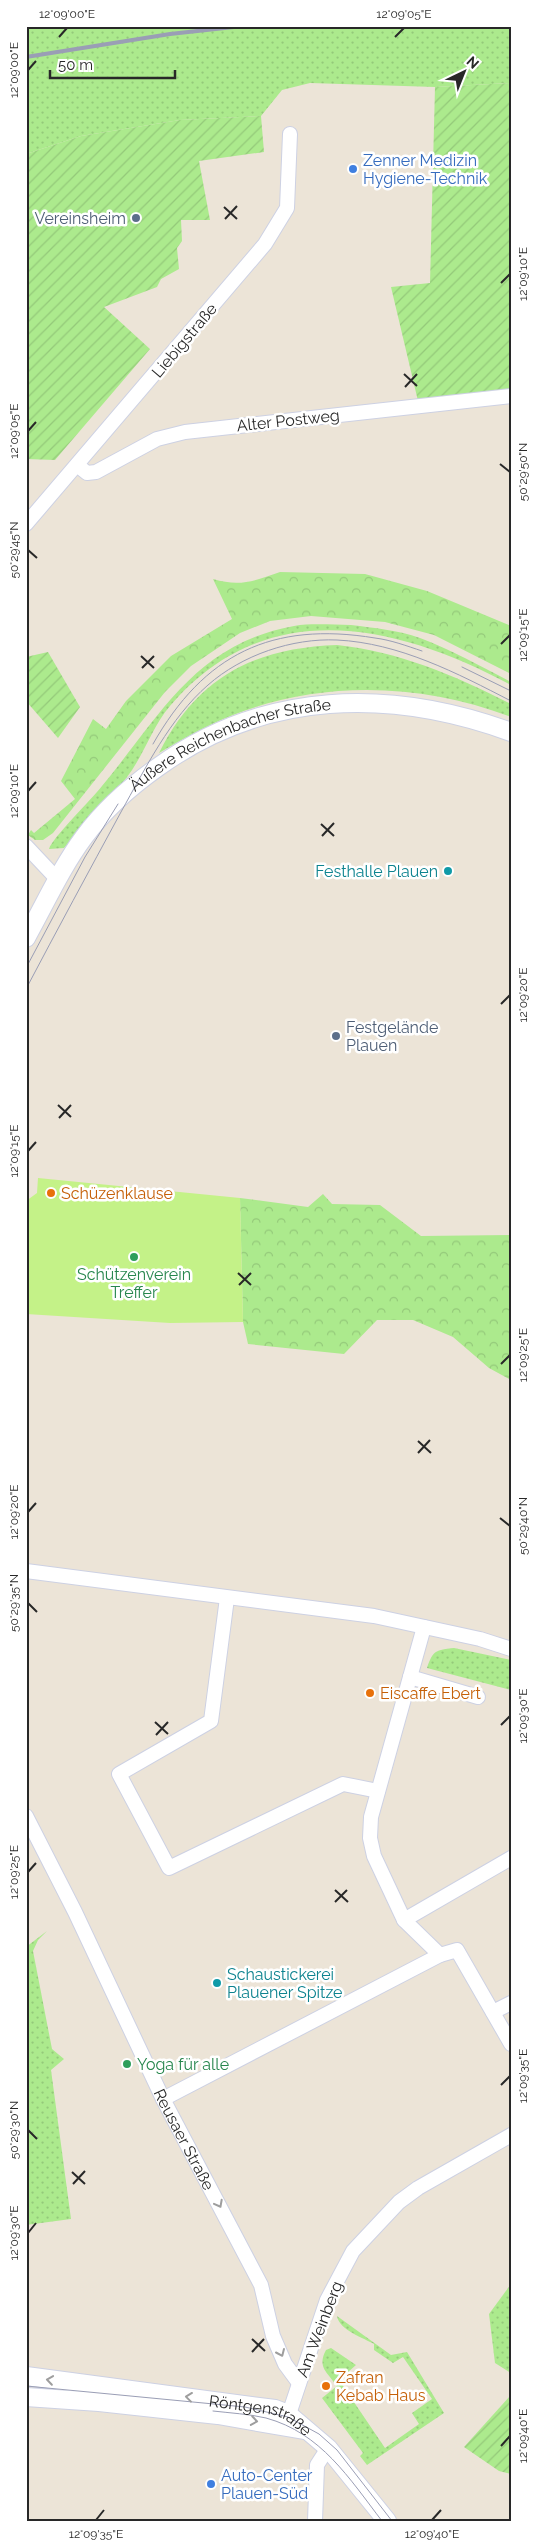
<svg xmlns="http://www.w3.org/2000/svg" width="537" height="2547" font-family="Raleway,sans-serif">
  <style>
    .grass { fill: url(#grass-dots) }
    .forest { fill: url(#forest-crowns) }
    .garden { fill: url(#garden-furrows) }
    .pitch { fill: #c4f288 }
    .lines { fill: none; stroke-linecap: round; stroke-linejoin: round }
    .minor-casing { stroke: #cdd1e3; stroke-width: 16 }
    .tertiary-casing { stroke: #cdd1e3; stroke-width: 20 }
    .minor { stroke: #fff; stroke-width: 14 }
    .tertiary { stroke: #fff; stroke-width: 18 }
    .tram { stroke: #9a9eb5; stroke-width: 1 }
    .rail { stroke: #9a9eb5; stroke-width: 4 }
    .oneway { stroke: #9e9e9e }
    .ticks { fill: none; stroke: #282828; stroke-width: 2 }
    .shop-dot { fill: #3f7fe0; stroke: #fff; stroke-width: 2 }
    .service-dot { fill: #5c6f8a; stroke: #fff; stroke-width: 2 }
    .culture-dot { fill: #0f9aa8; stroke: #fff; stroke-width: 2 }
    .food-dot { fill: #e8710a; stroke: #fff; stroke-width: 2 }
    .leisure-dot { fill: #2e9e5b; stroke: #fff; stroke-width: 2 }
    .labels { text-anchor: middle; stroke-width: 5; stroke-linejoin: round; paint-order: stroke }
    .shop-label { font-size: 16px; fill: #366cbe; stroke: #fff; text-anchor: start }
    .service-label { font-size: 16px; fill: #4e5e75; stroke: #fff; text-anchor: end }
    .street-label { font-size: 16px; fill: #282828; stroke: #fff }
    .culture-label { font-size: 16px; fill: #0d838f; stroke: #fff; text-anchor: end }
    .food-label { font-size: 16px; fill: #c56008; stroke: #fff; text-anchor: start }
    .leisure-label { font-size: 16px; fill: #27864d; stroke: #fff }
    .neatline { fill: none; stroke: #282828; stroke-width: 2 }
    .ticks-label { font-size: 12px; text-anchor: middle; fill: #282828 }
  </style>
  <defs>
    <pattern id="grass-dots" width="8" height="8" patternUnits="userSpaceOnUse" patternTransform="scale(1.25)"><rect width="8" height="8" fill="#acea8d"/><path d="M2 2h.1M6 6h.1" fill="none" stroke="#94c97a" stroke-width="1.8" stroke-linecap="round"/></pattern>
    <pattern id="forest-crowns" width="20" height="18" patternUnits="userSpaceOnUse" patternTransform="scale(1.25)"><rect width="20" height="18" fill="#acea8d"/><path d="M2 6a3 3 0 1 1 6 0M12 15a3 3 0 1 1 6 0" fill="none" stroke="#94c97a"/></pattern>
    <pattern id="garden-furrows" width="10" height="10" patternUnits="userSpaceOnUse" patternTransform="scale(1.25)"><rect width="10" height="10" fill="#acea8d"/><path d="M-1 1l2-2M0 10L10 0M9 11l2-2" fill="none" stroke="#94c97a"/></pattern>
  </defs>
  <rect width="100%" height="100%" fill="#ece4d7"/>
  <g class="grass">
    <polygon points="26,26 511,26 511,83 435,87 310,83 282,90 261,116 180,120 81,136 26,154"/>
    <path d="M351 625C374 628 398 630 420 638 451 650 481 666 511 682V685C396 623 265 594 170 706 152 727 144 755 127 777 116 792 100 804 88 818 79 827 74 839 64 848L49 849C52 838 92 799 102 786 161 715 195 644 294 626 312 623 333 625 351 625Z"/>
    <path d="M337 645C400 652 454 675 511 704V717C421 683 323 680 233 715 207 725 183 739 159 753 197 677 254 648 337 645Z"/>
    <path d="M454 1648 511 1660V1690L427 1668C433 1650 436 1650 454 1648Z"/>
    <polygon points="47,1931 38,1940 33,1951 52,2049 64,2059 51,2070 71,2219 26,2225 26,1947"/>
    <polygon points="511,2284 511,2373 495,2363 489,2314"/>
    <path d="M337 2316 391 2355 407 2352 444 2413 367 2465 360 2456 363 2453 322 2398 337 2386C327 2372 317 2367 326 2350L331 2348 356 2365 339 2380 385 2448 419 2424 412 2413 432 2399 403 2357 393 2363 374 2350V2344C364 2338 339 2330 337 2316Z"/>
  </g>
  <g class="forest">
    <path d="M280 572 365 574 427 591 511 626V674L434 635 385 622 311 616 270 621 240 633 191 666 165 692 53 833 43 840H35L28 835 31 830 34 833 75 799 61 781 93 719 106 729 126 701 171 656 232 619 213 579C240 587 254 581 280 572Z"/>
    <polygon points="323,1194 332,1204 380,1205 421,1236 511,1235 511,1380 489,1368 453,1337 413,1320 377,1320 344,1354 248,1344 243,1322 240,1198 308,1207"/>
  </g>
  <g class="garden">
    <polygon points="511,83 511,391 418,401 391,287 430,283 435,87"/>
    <polygon points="261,116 264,152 199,161 210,220 181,220 182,241 177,248 179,269 161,279 157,287 104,307 150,349 55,460 26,459 26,154 81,136 180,120"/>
    <polygon points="48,652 80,707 58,738 26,701 26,657"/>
    <polygon points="511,2395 511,2474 499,2471 464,2447"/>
  </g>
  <polygon class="pitch" points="38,1178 240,1198 243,1322 170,1323 26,1314 26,1201 37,1193"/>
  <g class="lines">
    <defs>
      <g id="minor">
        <polyline points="77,465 87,473 96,472 157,439 185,432 511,396"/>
        <polyline points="26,524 265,244 287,208 290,134"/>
        <polyline points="26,846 58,880"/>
        <polyline points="26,1571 374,1616 480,1639 511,1649"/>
        <polyline points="227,1598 211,1721 119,1774 169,1868 343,1784 378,1791"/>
        <polyline points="424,1627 371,1817 370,1838 374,1856 404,1920 440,1955"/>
        <polyline points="410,1677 478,1697"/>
        <path id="s1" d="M26 1816 75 1912 163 2099 261 2285 273 2336 285 2364 299 2383"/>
        <polyline points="404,1920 511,1858"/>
        <polyline points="493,2012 511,2003"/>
        <polyline points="163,2099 440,1955 457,1950 511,2044"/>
        <polyline points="286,2423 327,2300 353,2251 399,2202 418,2188 511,2135"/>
        <polyline points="315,2521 317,2465 328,2448"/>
      </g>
      <g id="tertiary">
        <path id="s2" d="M26 938C45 904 61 868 84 837 104 810 131 786 158 767 265 690 390 688 511 732"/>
        <path id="s3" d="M26 2376 275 2409 288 2414 328 2448 387 2521"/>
        <polyline points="26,2397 99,2402 218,2415 304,2430"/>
      </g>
    </defs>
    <use href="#minor" class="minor-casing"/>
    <use href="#tertiary" class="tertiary-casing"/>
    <use href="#minor" class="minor"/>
    <use href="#tertiary" class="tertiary"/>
    <g class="tram">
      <polyline points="462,667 511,691"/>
      <path d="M153 744C204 654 272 621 375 638 391 640 407 646 422 651"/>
      <polyline points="26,968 85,857 118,804"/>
      <path d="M26 989C57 930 89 871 121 812 145 769 170 718 208 685 242 655 292 638 337 640 399 643 457 673 511 701"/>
      <polyline points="26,2386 245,2407 288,2417 319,2434 337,2450 392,2521"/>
      <path d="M213 2411C230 2413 249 2414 266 2418 321 2433 349 2478 382 2521"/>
    </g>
    <polyline class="rail" points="26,57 170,34 243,26"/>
  </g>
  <defs><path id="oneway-chevron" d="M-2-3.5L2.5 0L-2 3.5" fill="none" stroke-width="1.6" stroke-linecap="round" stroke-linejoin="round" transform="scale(1.25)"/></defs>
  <g class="oneway">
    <use href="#oneway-chevron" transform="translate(219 2204) rotate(62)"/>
    <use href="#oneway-chevron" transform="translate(281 2353) rotate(66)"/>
    <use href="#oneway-chevron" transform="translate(50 2380) rotate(-172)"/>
    <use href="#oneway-chevron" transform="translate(189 2397) rotate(-173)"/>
    <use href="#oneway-chevron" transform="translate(254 2421) rotate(9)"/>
  </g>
  <path class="ticks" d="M59 37 67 28M395 37 404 28M28 70 36 61M224 207 237 219M225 219 237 206M501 283 510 274M404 374 417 386M405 387 417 374M28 431 36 422M500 464 510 472M28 550 37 558M501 644 510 635M141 656 154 668M142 668 154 656M28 791 36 782M321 824 334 836M322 836 334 823M501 1004 510 995M58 1105 71 1117M59 1118 71 1105M28 1151 36 1142M238 1273 251 1285M239 1285 251 1273M501 1364 510 1355M418 1441 431 1453M418 1453 430 1440M28 1512 36 1503M500 1518 510 1526M28 1603 37 1612M155 1722 168 1734M501 1725 510 1716M156 1735 168 1722M28 1872 36 1863M335 1890 348 1902M335 1902 347 1890M501 2085 510 2076M28 2130 37 2139M72 2172 85 2184M73 2184 85 2171M28 2233 36 2223M252 2339 265 2351M252 2352 264 2339M501 2446 510 2436M96 2520 104 2510M432 2520 441 2510"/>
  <g class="shop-dot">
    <circle cx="353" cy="169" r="5"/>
    <circle cx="211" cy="2484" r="5"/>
  </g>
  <g class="service-dot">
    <circle cx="136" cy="218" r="5"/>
    <circle cx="336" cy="1036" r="5"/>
  </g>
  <g class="culture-dot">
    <circle cx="448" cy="871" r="5"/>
    <circle cx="217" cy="1983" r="5"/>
  </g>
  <g class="food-dot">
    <circle cx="51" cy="1193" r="5"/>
    <circle cx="370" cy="1693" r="5"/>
    <circle cx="326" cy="2386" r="5"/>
  </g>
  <g class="leisure-dot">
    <circle cx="134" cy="1257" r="5"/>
    <circle cx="127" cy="2064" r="5"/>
  </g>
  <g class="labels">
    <g class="shop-label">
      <text x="363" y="166">Zenner Medizin<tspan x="363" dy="18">Hygiene-Technik</tspan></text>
      <text x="221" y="2481">Auto-Center<tspan x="221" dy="18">Plauen-Süd</tspan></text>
    </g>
    <g class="service-label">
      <text x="126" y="224">Vereinsheim</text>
      <text x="346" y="1033" text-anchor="start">Festgelände<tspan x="346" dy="18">Plauen</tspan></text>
    </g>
    <g class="street-label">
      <text transform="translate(184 340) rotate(-50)" y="6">Liebigstraße</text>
      <text transform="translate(288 420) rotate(-6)" y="6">Alter Postweg</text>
      <text dy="6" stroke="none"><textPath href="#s2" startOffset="295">Äußere Reichenbacher Straße</textPath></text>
      <text dy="6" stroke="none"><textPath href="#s1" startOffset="360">Reusaer Straße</textPath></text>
      <text transform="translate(319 2329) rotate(-69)" y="6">Am Weinberg</text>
      <text dy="6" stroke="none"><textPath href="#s3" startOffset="239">Röntgenstraße</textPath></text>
    </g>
    <g class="culture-label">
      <text x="438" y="877">Festhalle Plauen</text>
      <text x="227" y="1980" text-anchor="start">Schaustickerei<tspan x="227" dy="18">Plauener Spitze</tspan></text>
    </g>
    <g class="food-label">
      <text x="61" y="1199">Schüzenklause</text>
      <text x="380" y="1699">Eiscaffe Ebert</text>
      <text x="336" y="2383">Zafran<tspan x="336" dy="18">Kebab Haus</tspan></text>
    </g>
    <g class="leisure-label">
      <text x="134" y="1280">Schützenverein<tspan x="134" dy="18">Treffer</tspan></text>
      <text x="137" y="2070" text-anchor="start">Yoga für alle</text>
    </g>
  </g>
  <rect width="537" height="2547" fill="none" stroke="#ffffff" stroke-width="55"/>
  <g transform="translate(464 72) rotate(43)" stroke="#ffffff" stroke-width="4" paint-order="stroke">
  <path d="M0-4L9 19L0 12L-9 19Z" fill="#282828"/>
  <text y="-8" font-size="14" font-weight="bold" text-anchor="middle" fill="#282828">N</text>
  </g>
  <path d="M50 70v8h125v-8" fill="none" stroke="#282828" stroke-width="2.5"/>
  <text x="58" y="70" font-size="15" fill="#282828" stroke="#ffffff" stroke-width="4" paint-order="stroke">50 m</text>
  <rect x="28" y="28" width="482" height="2492" class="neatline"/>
  <g class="ticks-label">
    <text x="67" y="18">12°09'00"E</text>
    <text x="404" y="18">12°09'05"E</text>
    <text transform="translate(14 70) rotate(-90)" y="4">12°09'00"E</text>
    <text transform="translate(523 274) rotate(-90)" y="4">12°09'10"E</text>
    <text transform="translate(14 431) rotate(-90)" y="4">12°09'05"E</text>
    <text transform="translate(523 472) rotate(-90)" y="4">50°29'50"N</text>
    <text transform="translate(14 550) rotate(-90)" y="4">50°29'45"N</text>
    <text transform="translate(523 635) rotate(-90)" y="4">12°09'15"E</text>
    <text transform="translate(14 791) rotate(-90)" y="4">12°09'10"E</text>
    <text transform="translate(523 995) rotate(-90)" y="4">12°09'20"E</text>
    <text transform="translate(14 1151) rotate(-90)" y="4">12°09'15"E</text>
    <text transform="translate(523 1355) rotate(-90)" y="4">12°09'25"E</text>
    <text transform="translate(14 1512) rotate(-90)" y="4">12°09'20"E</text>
    <text transform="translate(523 1526) rotate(-90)" y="4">50°29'40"N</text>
    <text transform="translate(14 1603) rotate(-90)" y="4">50°29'35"N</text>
    <text transform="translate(523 1716) rotate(-90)" y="4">12°09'30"E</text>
    <text transform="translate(14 1872) rotate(-90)" y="4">12°09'25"E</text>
    <text transform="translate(523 2076) rotate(-90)" y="4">12°09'35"E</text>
    <text transform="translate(14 2130) rotate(-90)" y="4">50°29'30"N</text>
    <text transform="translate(14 2233) rotate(-90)" y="4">12°09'30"E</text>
    <text transform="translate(523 2436) rotate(-90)" y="4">12°09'40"E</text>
    <text x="96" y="2538">12°09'35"E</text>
    <text x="432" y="2538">12°09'40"E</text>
  </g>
</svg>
